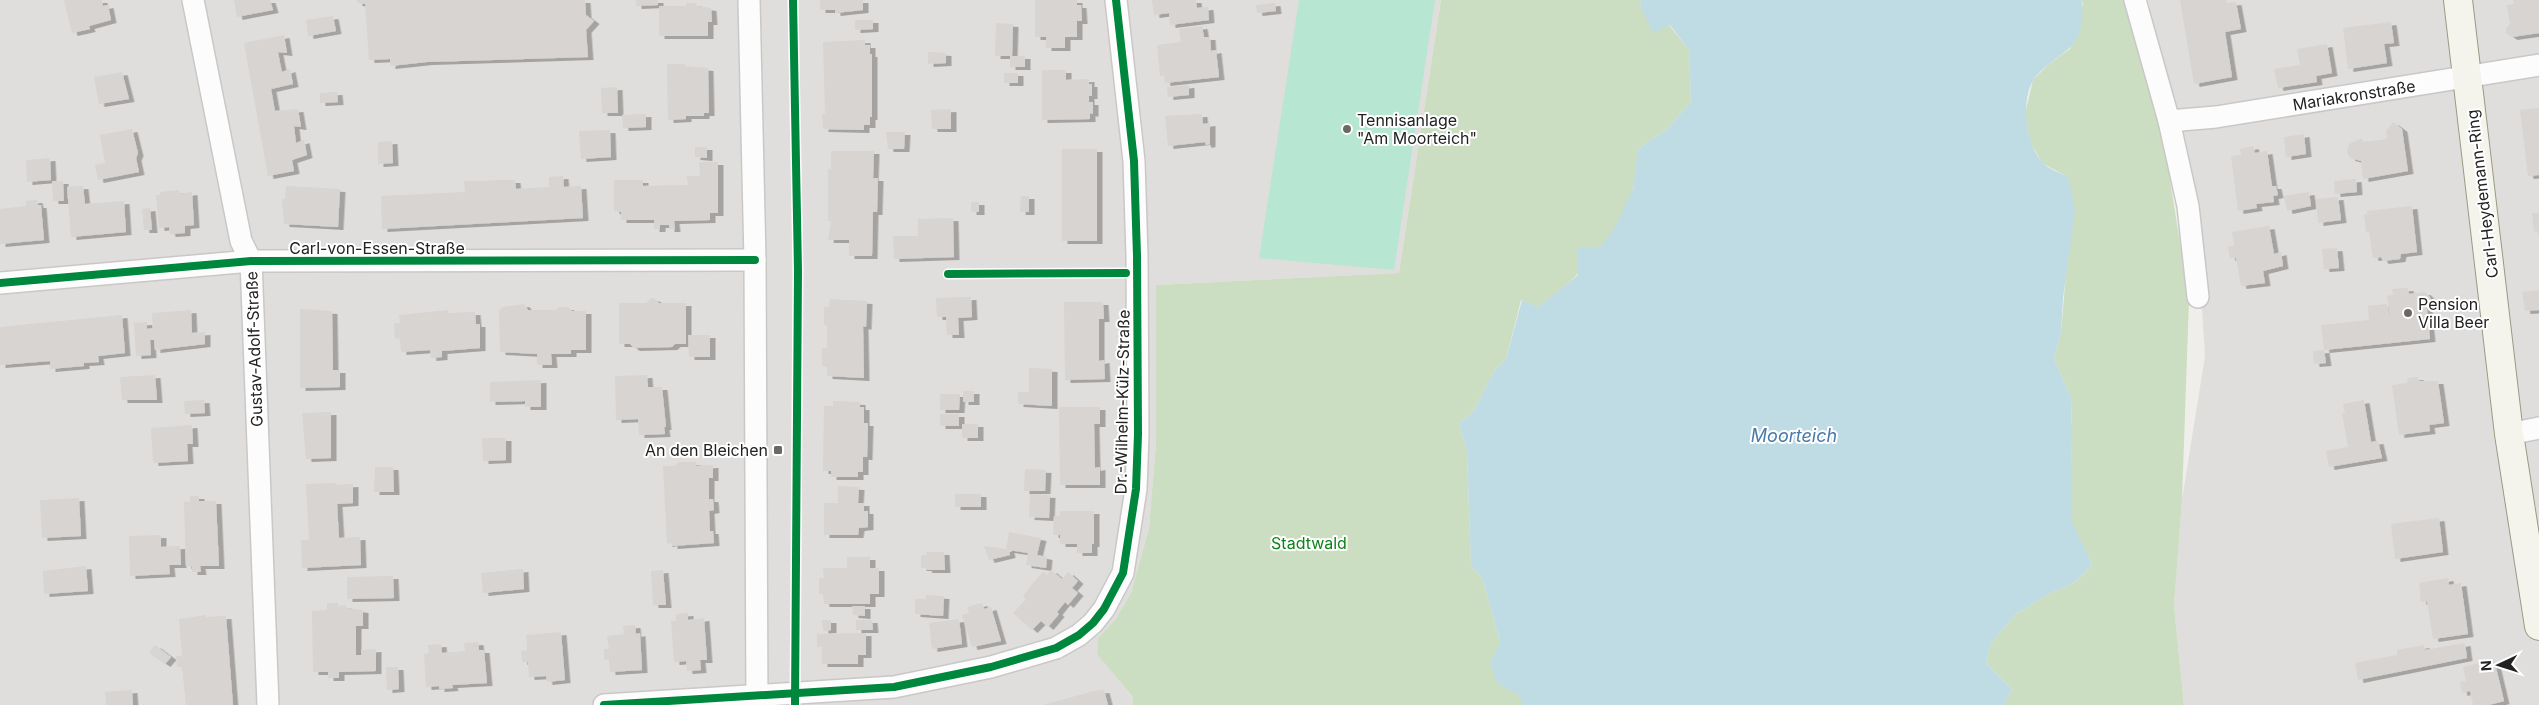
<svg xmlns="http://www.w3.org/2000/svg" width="2539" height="705" font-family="Inter,sans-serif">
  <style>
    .residential { fill: #dfdedc }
    .forest { fill: #cbdec1 }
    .pitch { fill: #b7e6d2 }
    .water { fill: #bfdbe3 }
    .building { fill: #d7d4d2; filter: url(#shadow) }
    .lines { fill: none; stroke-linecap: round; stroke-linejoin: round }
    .minor-casing { stroke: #c9c8c7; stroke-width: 24 }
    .secondary-casing { stroke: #999a82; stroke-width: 30 }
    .minor { stroke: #fdfcfc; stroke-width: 21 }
    .secondary { stroke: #f4f4ed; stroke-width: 28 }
    .cycleway-casing { stroke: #fff; stroke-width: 11 }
    .cycleway { stroke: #00873e; stroke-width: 8 }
    .poi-dot { fill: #6a6968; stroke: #fff; stroke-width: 2 }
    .labels { text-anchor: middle; stroke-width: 4; stroke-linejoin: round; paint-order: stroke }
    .street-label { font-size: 16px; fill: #222; stroke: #fff }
    .poi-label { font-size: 16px; fill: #222; stroke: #fff; text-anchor: start }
    .park-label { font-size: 16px; fill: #0c8416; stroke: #fff }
    .water-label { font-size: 18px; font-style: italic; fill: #4a7aab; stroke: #fff }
  </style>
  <defs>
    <filter id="shadow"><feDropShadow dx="5.5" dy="3" stdDeviation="0" flood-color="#0004"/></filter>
  </defs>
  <rect width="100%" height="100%" fill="#f0eeeb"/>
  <g class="residential">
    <polygon points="0,0 1441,0 1399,273 1156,285 1156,443 1149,528 1131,593 1115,620 1098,638 1097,653 1133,697 1132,705 0,705"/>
    <polygon points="2148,0 2539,0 2539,705 2184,705 2174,606 2182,500 2205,356 2195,200"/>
  </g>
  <g class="forest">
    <path d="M1441 0H1641L1640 6 1669 25 1689 50 1691 102 1666 130 1638 149C1637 161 1636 175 1633 187 1620 237 1578 278 1538 307L1521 300 1506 359 1494 371 1473 412 1459 423 1467 452 1471 565 1483 580 1500 642 1498 683 1520 695 1523 705H1132L1133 697 1097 654 1098 638 1115 620 1131 593 1149 528 1156 443V285L1399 273Z"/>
    <polygon points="2081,0 2125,0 2163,136 2189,300 2182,500 2174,606 2184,705 2004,705 2012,689 1986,663 1991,643 2016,614 2050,593 2074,583 2092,565 2070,519 2072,430 2071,398 2054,359 2061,333 2067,261 2068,177 2042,163 2030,141 2025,114 2033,80 2048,65 2070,49 2083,4"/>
  </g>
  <polygon class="pitch" points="1299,0 1435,0 1394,270 1259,258"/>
  <path class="water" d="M1641 0H2081C2083 6 2082 13 2082 19 2081 52 2051 56 2034 79 2020 100 2026 144 2042 162 2048 169 2061 173 2068 177L2075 210 2063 298 2061 333 2054 359 2071 398 2072 430 2071 519 2092 565 2074 583 2050 593 2016 614 1991 643 1986 663 2012 689 2004 705H1523L1519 695 1498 684 1490 664 1500 642 1483 580 1471 565 1467 452 1459 423 1473 412 1494 371 1506 359 1522 300 1538 307 1578 275V248H1600L1615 227 1633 188 1638 149 1666 130 1691 102 1689 50 1670 25 1653 33 1640 6Z"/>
  <g class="building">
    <polygon points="64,0 102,0 103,6 108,5 111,20 89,26 90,29 72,33"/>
    <polygon points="234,0 270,0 273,10 237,17"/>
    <polygon points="357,0 585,0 586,15 594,21 586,30 588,57 427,62 390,66 390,59 369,60 365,4 357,3"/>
    <polygon points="636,0 658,0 658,5 636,6"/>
    <polygon points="820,0 863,0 863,10 835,13 835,10 820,10"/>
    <polygon points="1035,0 1077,0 1077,5 1081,5 1082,21 1077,21 1077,37 1065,37 1065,48 1046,48 1046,37 1035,37"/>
    <polygon points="1152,0 1196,0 1197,8 1208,7 1209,20 1170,25 1169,13 1154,15"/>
    <polygon points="2180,0 2226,0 2227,3 2236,2 2241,29 2225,32 2232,77 2194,84"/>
    <polygon points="2513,0 2539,0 2539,33 2512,37 2506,33 2506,28 2510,24 2507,5 2514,4"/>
    <polygon points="686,3 696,3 697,6 711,8 712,22 708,22 708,36 659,36 659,6 686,6"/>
    <polygon points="1275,3 1276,11 1257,13 1256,5"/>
    <polygon points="333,16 336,31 308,36 306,20"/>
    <polygon points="855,20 873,20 873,29 855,30"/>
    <polygon points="2391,22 2394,43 2384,44 2387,63 2348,69 2343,28"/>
    <polygon points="996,23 1013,24 1012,56 1025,56 1025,67 1010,67 1010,56 995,56"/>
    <polygon points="1202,26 1204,37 1210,37 1211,51 1216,50 1219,77 1165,83 1164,75 1160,76 1157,45 1181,42 1179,29"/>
    <polygon points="284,35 287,53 278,52 280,63 282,72 290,69 293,84 271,89 275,111 298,109 301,127 294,126 296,143 304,140 307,155 292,160 294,171 268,176 244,43"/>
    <polygon points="865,40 865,45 870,45 870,54 872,54 872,117 870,117 870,125 864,125 864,130 823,129 822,114 825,114 823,42"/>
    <polygon points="2327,44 2332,73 2316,76 2317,82 2278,88 2274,69 2300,65 2297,49"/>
    <polygon points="928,52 946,53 946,63 928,64"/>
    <polygon points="667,64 685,64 685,66 708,68 709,113 704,113 704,116 686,116 686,119 668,120"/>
    <polygon points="1042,70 1066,70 1066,80 1089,79 1089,84 1092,84 1092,96 1089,96 1089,102 1093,102 1093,114 1090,113 1090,119 1042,120"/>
    <polygon points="122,72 129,99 99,104 94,77"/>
    <rect x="1004" y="73" width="14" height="10"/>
    <polygon points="1189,85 1189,95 1168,97 1167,87"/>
    <polygon points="617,87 618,113 602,113 601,88"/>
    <polygon points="337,92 338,102 320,103 320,93"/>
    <polygon points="2539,108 2539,175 2528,176 2520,110"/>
    <polygon points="951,109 951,129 932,129 931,110"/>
    <polygon points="646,114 646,127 623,128 622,115"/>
    <polygon points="1202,114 1203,124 1210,123 1210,144 1206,145 1205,142 1168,146 1165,116"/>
    <polygon points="2393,122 2402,129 2408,171 2363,179 2361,161 2350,158 2347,152 2349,144 2362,138 2363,142 2387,139 2386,131"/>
    <polygon points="132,129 138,153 136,158 139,172 98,180 95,165 105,163 100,135"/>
    <polygon points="610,130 611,157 581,159 579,131"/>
    <polygon points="886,132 905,132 904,149 888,149"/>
    <polygon points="2304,134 2306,154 2286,157 2284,137"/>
    <polygon points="392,141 393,163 378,164 378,142"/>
    <polygon points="2253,146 2255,153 2267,151 2272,186 2276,186 2278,195 2273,196 2274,202 2256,204 2257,208 2238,211 2231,156 2241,155 2240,149"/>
    <polygon points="695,147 707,147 707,158 695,157"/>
    <rect x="1062" y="149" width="35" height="92"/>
    <polygon points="831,151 874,151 873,178 878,178 877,212 873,212 872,256 849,256 849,240 828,240 831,221 828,221 828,169 831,169"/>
    <polygon points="50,158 51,180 27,182 26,160"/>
    <polygon points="699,162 718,162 718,213 710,213 710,220 674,221 675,229 669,229 669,225 660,225 660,229 654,229 654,220 621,220 621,212 614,211 614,180 643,180 643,186 688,185 687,176 700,176"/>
    <polygon points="563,176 564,187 581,186 583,218 382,229 381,196 465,192 464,181 480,181 481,191 480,181 498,180 515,180 516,189 549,187 549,177"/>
    <polygon points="2356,179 2357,192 2335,194 2334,181"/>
    <polygon points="52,181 63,181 64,201 53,201"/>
    <polygon points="83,186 85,204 124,201 126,232 71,237 67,187"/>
    <polygon points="286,186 340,189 338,227 284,224 282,199 285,199"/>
    <polygon points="179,190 179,194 192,192 194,225 185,226 185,233 170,234 169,227 159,228 156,195 160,195 160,192"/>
    <polygon points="2309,192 2311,206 2287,211 2284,196"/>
    <polygon points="1021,196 1029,196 1029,212 1020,212"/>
    <polygon points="2338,197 2341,220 2318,223 2316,199"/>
    <polygon points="37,200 38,205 41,205 44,240 0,244 0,209 26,206 26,201"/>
    <rect x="971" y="202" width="8" height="10"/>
    <polygon points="2412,206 2417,252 2401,254 2400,259 2383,261 2381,257 2373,258 2369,232 2366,232 2364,215 2367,214 2367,211"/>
    <polygon points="150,208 152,230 144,230 142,209"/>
    <polygon points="2532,213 2539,213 2539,235 2537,231 2534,232"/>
    <polygon points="953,218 954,257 894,259 893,236 918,236 918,219"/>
    <polygon points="2269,226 2274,254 2281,252 2283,266 2263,271 2265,283 2241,286 2236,258 2230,258 2228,247 2234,246 2232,232"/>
    <polygon points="2337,248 2339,268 2324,269 2322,249"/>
    <polygon points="2408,288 2409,294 2425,292 2430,297 2431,306 2427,309 2430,339 2324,350 2326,363 2314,364 2313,351 2324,350 2321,325 2369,320 2368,306 2387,304 2390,317 2387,296 2393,295 2392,289"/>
    <polygon points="2539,290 2539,310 2525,311 2522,292"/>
    <polygon points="971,297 972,317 958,318 959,335 947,335 946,317 937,317 936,298"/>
    <polygon points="651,298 655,299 659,303 686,303 686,344 675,344 672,347 634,348 630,344 619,344 619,303 646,303"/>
    <polygon points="830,299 867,301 866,327 863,326 864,378 827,376 827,367 822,366 822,348 827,348 827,325 824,325 824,307 829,307"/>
    <polygon points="1064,302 1103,302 1104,319 1099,319 1099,361 1104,360 1105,379 1065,380"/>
    <polygon points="524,304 528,310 556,310 559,307 568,307 572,311 586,311 586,350 571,350 571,354 551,354 552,365 537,365 537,354 500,352 499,311 503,307"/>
    <polygon points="300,309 332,311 333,370 340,370 340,387 300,388"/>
    <polygon points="191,310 192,333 205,332 205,344 155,350 154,340 150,340 151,355 136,356 134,323 147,322 147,329 153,328 152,313"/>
    <polygon points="448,310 448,313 475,312 476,324 480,324 480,348 442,351 442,357 431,358 430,350 401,352 400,338 395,339 394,323 400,323 399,315"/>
    <polygon points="122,315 125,353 98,356 99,362 84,363 84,366 50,369 50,361 0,365 0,327"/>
    <polygon points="688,335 710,335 710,357 689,357"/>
    <polygon points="1029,368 1052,369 1052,406 1018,404 1018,392 1029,392"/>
    <polygon points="155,375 157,400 122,400 120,377"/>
    <polygon points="647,375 648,387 662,387 666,427 664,427 665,434 639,435 638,419 616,420 615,376"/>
    <polygon points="2418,377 2419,381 2438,381 2444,423 2429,425 2430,431 2399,435 2392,385 2407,383 2408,378"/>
    <polygon points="541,380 541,407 525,407 525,401 490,402 490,382"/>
    <rect x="963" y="391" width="11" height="11"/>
    <polygon points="940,394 960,394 959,410 940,410"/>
    <polygon points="204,400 205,413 185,414 184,401"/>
    <polygon points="2364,400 2371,442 2378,441 2382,458 2329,467 2326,451 2348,447 2342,413 2345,413 2343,404"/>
    <polygon points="833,401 860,402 860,407 864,407 864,423 868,423 867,457 863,457 863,472 858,472 858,477 831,477 831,471 823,471 824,406 833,406"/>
    <polygon points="1059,407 1100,407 1100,424 1094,424 1095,468 1100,467 1100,485 1060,485"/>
    <polygon points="331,412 331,458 306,459 302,413"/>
    <rect x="940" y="414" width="19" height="12"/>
    <rect x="962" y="424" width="16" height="14"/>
    <polygon points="192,425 193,444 187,444 188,461 153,463 151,428"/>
    <polygon points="482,438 506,438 506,460 483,461"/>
    <polygon points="679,462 696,462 696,466 713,465 713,478 709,478 709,499 713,499 714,510 709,511 710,531 713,531 714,543 672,546 672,543 667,544 663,466 674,466"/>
    <polygon points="375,467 393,467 394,492 374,492"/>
    <polygon points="1025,469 1046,470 1045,491 1024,491"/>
    <polygon points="336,483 336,485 353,484 353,503 337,504 339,538 360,537 361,565 302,568 301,540 309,540 306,484"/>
    <polygon points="838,486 859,487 858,503 864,503 864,511 868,511 868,527 859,528 858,535 824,535 824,503 838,503"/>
    <rect x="955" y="494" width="26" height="13"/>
    <polygon points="1030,494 1050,495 1049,518 1029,517"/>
    <polygon points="190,496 199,496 199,501 216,501 219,566 200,566 201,572 192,572 192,566 186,566 184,502 190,502"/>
    <polygon points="79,498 81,536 42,538 40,500"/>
    <polygon points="1060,511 1094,511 1094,544 1092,544 1092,553 1077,553 1077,544 1060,544 1060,535 1053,535 1054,516 1060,516"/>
    <polygon points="2439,518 2443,552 2395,559 2391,524"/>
    <polygon points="1009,532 1041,538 1037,555 1047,557 1046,568 1026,565 1028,553 1009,550 1010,555 989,560 984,546 1006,549"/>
    <polygon points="161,535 161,547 180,546 181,565 169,565 170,574 130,576 129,536"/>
    <polygon points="926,552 944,552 945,570 926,570 927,568 921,568 921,555 927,555"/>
    <polygon points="847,557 870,557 870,568 879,568 879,594 870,594 870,604 824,604 823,594 819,594 819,578 824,578 823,568 847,568"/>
    <polygon points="86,566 88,591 44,594 43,571"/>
    <polygon points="523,569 524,589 483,593 481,573"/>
    <polygon points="663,570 666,605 653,605 651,571"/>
    <polygon points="1051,570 1062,579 1068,572 1078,581 1072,588 1078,593 1068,605 1065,602 1057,612 1059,614 1048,627 1041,621 1032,630 1013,613 1026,599 1023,596 1033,583 1043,572 1047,575"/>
    <polygon points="393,576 394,598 347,599 347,577"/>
    <polygon points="2448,578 2449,585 2461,583 2468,634 2433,639 2427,601 2421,602 2419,583"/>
    <polygon points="926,595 944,596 943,616 915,614 915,599 926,599"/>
    <polygon points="327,603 338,603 338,606 346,605 346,608 363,610 363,626 356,626 356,655 362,655 361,650 376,649 376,671 339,672 339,678 328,678 328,672 313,672 312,611 327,610"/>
    <polygon points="982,603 984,609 991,607 1001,641 972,647 962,615 969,613 967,607"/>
    <polygon points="852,606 865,606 865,616 853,615"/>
    <polygon points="688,613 688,620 704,618 707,660 700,660 701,670 687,671 686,661 674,662 671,621 676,621 676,614"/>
    <polygon points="206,615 206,617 226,616 233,705 186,705 182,667 177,667 176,656 182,656 179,619"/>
    <polygon points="959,619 962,644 932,649 929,623"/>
    <polygon points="822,620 831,620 831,630 823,631"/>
    <polygon points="856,620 872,620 873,630 856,630"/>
    <polygon points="635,625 636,634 640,633 642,670 610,672 609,659 604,660 604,649 609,649 607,636 624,634 623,626"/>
    <polygon points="561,632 565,680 547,682 546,676 529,677 528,662 522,662 521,651 527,650 526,635"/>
    <polygon points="866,633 866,655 858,655 858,664 822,664 822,647 817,647 817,634"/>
    <polygon points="478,642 479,650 484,650 487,683 452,685 453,688 439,689 439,686 426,687 424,654 429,653 428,645 441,644 442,653 465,651 464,643"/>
    <polygon points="2465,643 2467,658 2358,680 2355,663 2397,655 2397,650 2424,645 2425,650"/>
    <polygon points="155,645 171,657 165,664 149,653"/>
    <polygon points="2494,659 2504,701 2489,705 2473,705 2470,691 2462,693 2460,682 2466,681 2463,667"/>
    <polygon points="386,667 398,667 399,689 387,690"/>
    <polygon points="132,690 133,705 106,705 105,692"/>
    <polygon points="1104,690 1108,705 1043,705 1094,691"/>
  </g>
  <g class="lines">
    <defs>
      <g id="minor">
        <polyline points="193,0 241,241 251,261 268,705"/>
        <polyline points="749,0 755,260 757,705"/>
        <polyline points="2135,0 2169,121 2188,206 2198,297"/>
        <polyline points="2169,121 2216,117 2539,65"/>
        <polyline points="0,283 251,261 755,260"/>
        <polyline points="2509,434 2539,428"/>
        <polyline points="604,705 894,687 991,667 1056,648 1079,635 1093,623 1104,609 1123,573 1136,489 1138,434 1137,256 1134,161 1116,0"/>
      </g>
      <polyline id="secondary" points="2458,0 2509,434 2539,626"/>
    </defs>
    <use href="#minor" class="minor-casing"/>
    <use href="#secondary" class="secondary-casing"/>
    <use href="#minor" class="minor"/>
    <use href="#secondary" class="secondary"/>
    <defs>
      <g id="cycleway">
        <polyline points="793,0 798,271 795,705"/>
        <polyline points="948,274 1126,273"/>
        <polyline points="0,283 251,261 755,260"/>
        <polyline points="604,705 894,687 991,667 1056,648 1079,635 1093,623 1104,609 1123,573 1136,489 1138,434 1137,256 1134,161 1116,0"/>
      </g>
    </defs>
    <use href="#cycleway" class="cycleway-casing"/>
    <use href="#cycleway" class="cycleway"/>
  </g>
  <g class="poi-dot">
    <circle cx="1347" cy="129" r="5"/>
    <circle cx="2408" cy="313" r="5"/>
    <rect x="773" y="445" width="10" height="10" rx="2.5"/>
  </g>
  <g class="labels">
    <g class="street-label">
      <text transform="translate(2354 95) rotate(-9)" y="6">Mariakronstraße</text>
      <text transform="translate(2482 194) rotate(-97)" y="6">Carl-Heydemann-Ring</text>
      <text x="377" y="254">Carl-von-Essen-Straße</text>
      <text transform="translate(254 349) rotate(-92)" y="6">Gustav-Adolf-Straße</text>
      <text transform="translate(1122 402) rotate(-89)" y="6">Dr.-Wilhelm-Külz-Straße</text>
    </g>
    <g class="poi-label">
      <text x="1357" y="126">Tennisanlage<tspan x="1357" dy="18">"Am Moorteich"</tspan></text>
      <text x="2418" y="310">Pension<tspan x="2418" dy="18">Villa Beer</tspan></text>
      <text x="768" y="456" text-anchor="end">An den Bleichen</text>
    </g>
    <g class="park-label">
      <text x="1309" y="549">Stadtwald</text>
    </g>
    <g class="water-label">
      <text x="1794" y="442">Moorteich</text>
    </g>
  </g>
  <g transform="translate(2499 665) rotate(266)" stroke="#ffffff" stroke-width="4" paint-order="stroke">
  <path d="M0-4L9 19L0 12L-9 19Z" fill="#222222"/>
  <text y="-8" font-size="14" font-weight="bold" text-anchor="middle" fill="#222222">N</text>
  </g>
</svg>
